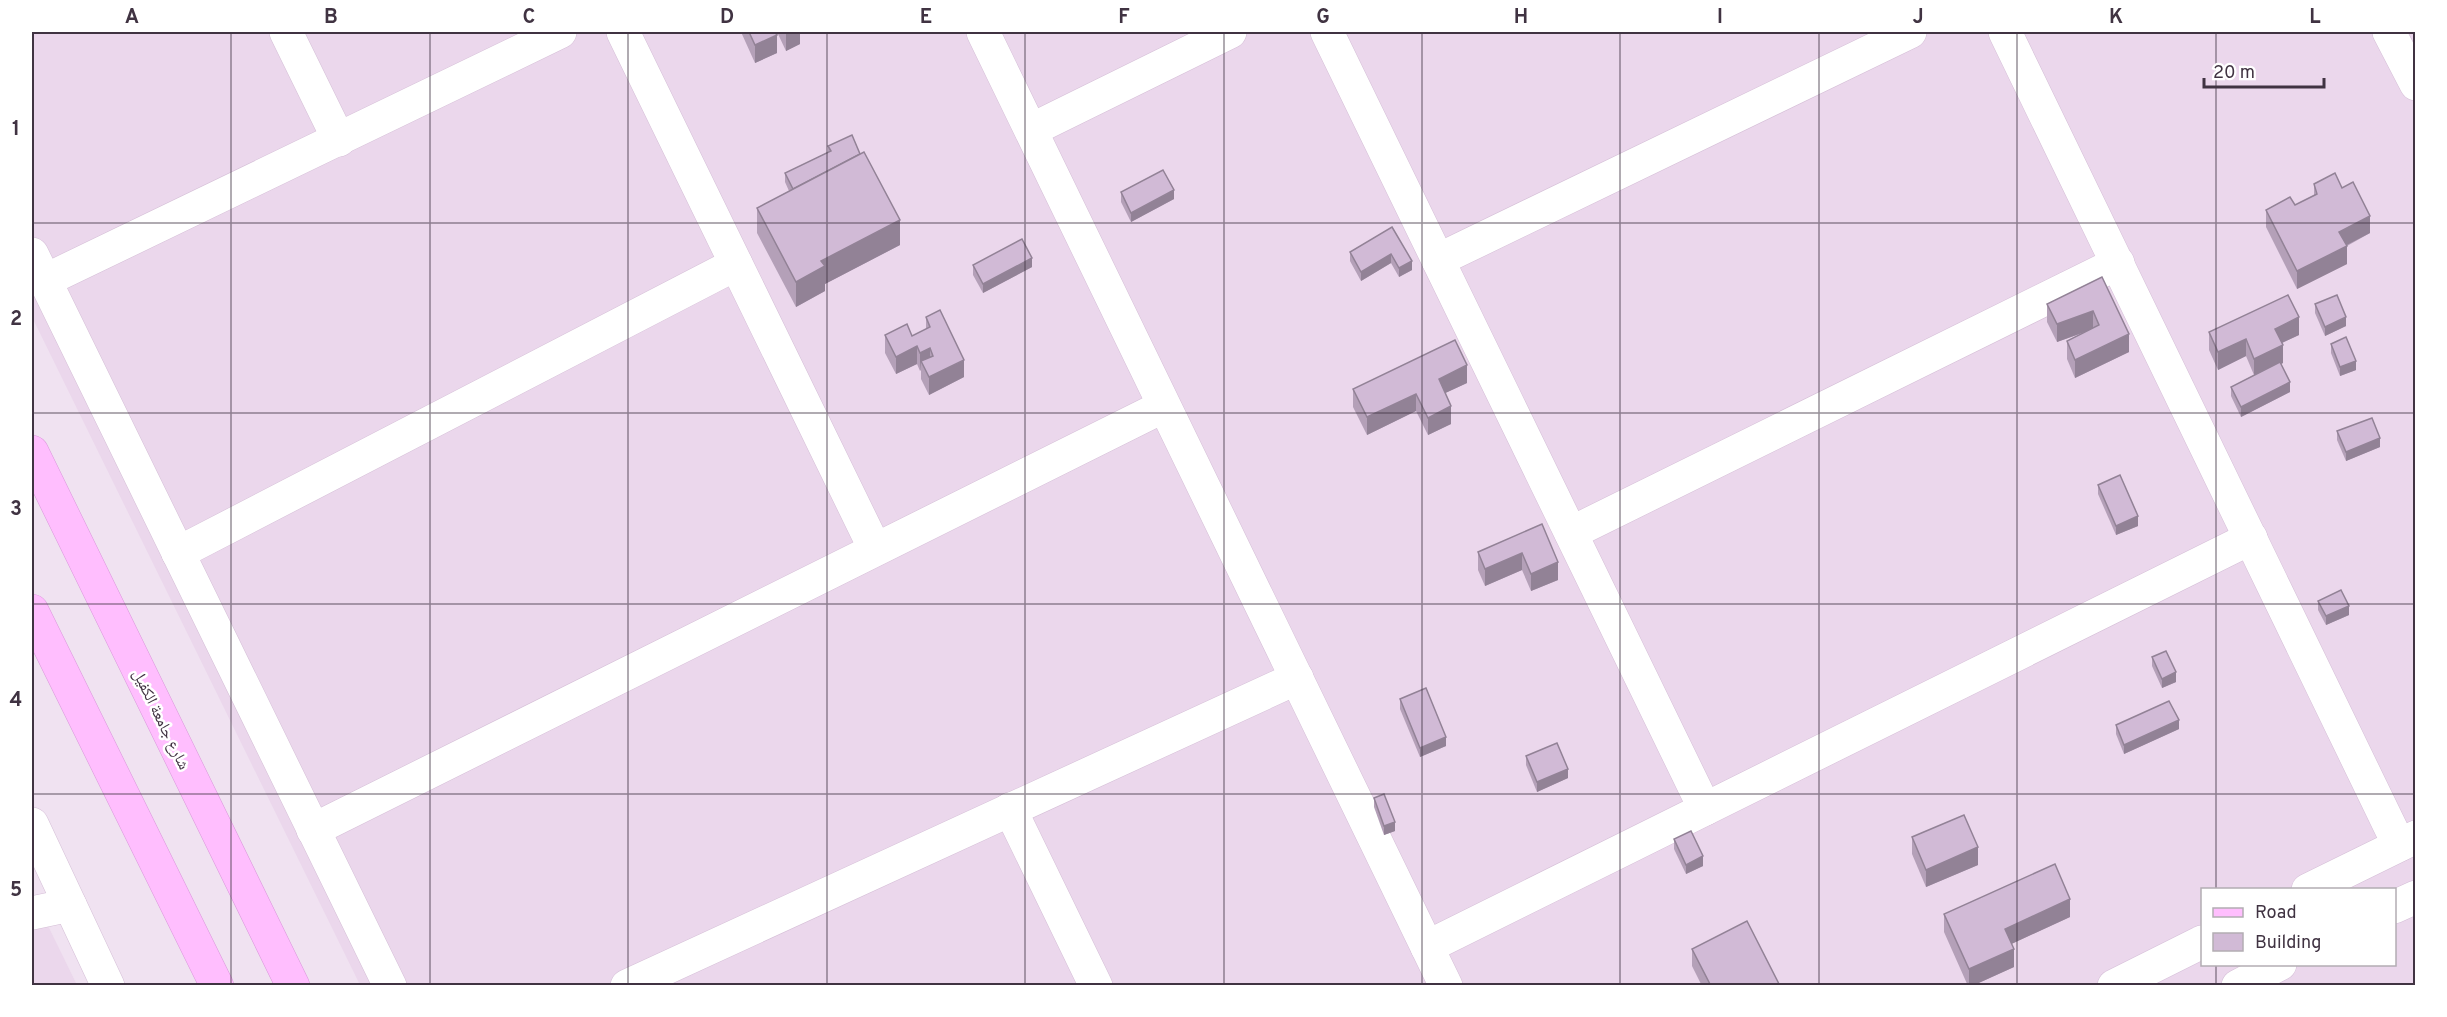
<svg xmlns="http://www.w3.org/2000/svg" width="2447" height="1017" font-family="Overpass,'Noto Naskh Arabic',sans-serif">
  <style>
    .residential { fill: #ebd7ec; fill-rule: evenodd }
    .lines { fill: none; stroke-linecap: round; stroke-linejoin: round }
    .minor-casing { stroke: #d5bfd7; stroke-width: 34 }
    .secondary-casing { stroke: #da97db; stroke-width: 34 }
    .minor { stroke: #fff; stroke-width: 33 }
    .secondary { stroke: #ffbefe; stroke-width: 33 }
    .wall { fill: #b4a0b8 }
    .shaded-wall { fill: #928296 }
    .building { fill: #d1bad6; stroke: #928296; stroke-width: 1.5 }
    .grid { fill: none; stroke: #403342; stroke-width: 1.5; stroke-opacity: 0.55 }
    .labels { text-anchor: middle; stroke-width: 5; stroke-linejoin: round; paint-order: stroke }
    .street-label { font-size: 16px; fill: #403342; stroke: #fff }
    .neatline { fill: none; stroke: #403342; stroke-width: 2 }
    .grid-label { font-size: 20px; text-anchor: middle; font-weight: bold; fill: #403342 }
  </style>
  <rect width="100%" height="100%" fill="#f0e2f1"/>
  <g class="residential">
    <path d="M32 32H2415V985H360L32 317ZM2202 890H2394V964H2202Z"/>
    <polygon points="32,893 77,985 32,985"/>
  </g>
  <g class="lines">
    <defs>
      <g id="minor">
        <polyline points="286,32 339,140"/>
        <polyline points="623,32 875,549"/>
        <polyline points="983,32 1446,986"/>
        <polyline points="1327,32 1705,809"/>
        <polyline points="2005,32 2399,845"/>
        <polyline points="2389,32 2416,84"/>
        <polyline points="1031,130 1230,32"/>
        <polyline points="32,254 390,986"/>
        <polyline points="1438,260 1910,32"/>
        <polyline points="44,281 560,32"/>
        <polyline points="1571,533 2118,263"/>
        <polyline points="178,553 736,264"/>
        <polyline points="1010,809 1096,986"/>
        <polyline points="32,824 108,986"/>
        <polyline points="313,830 1164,406"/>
        <polyline points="2308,890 2416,837"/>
        <polyline points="2394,907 2416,897"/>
        <polyline points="32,913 70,905"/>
        <polyline points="1427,947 2251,538"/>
        <polyline points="627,986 1297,678"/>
        <polyline points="2114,986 2202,942"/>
        <polyline points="2238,986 2280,964"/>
      </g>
      <g id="secondary">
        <polyline points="32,452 293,986"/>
        <polyline points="32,611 217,986"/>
      </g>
    </defs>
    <use href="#minor" class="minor-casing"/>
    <use href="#secondary" class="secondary-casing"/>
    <use href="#minor" class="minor"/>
    <use href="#secondary" class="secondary"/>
  </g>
  <g class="wall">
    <polygon points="741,32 800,32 800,44 786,51 778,34 777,35 777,53 755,63"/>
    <polygon points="828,146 900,245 825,284 825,291 796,307 757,233 757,208 789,191 785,182 785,173 828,152"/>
    <polygon points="2314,184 2342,188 2370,233 2347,246 2347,264 2297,289 2266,227 2266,210 2295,205 2314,195"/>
    <polygon points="1121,192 1174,199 1131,222 1121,202"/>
    <polygon points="1392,227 1412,270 1399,277 1391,263 1361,281 1350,261 1350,252"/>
    <polygon points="973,265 1032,267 983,293 973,275"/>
    <polygon points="2102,277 2129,352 2075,378 2067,359 2067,341 2091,330 2057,342 2047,322 2047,304"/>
    <polygon points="2315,304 2346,326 2325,336 2315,313"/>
    <polygon points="926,317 964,377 929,395 921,379 921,370 920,371 917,364 896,374 885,353 885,335 912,336 926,329"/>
    <polygon points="2209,332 2299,335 2282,343 2283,363 2281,364 2290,392 2241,417 2231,396 2231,387 2254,375 2246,356 2218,370 2209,350"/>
    <polygon points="2331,344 2356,370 2340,376 2331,353"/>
    <polygon points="1467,383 1445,393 1451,424 1428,435 1416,411 1367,435 1353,407 1353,389"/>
    <polygon points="2337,431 2380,447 2346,461 2337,440"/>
    <polygon points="2098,485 2138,526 2116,535 2098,494"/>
    <polygon points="1542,524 1558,580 1531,591 1522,570 1485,586 1478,570 1478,552"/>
    <polygon points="2318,601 2349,615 2326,625 2318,610"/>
    <polygon points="2152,657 2176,682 2162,688 2152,666"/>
    <polygon points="1400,699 1446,746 1420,757 1400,709"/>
    <polygon points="2116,725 2179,729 2124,754 2116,734"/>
    <polygon points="1526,756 1568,778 1537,792 1526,765"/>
    <polygon points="1374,798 1395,831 1384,835 1374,807"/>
    <polygon points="1912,837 1978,865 1926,887 1912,854"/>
    <polygon points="1674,839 1703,866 1686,874 1674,849"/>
    <polygon points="1944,914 2070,917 2011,944 2014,967 1972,986 1968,986 1944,932"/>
    <polygon points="1692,949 1780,986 1702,986 1692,966"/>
  </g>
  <g class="shaded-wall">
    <polygon points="790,32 800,32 800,44 786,51 786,34"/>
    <polygon points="777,35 777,53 755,63 755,45"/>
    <polygon points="1174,190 1174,199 1131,222 1131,213"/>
    <polygon points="2370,216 2370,233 2339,249 2339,232"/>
    <polygon points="900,220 900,245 825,284 825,291 796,307 796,282 821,261"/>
    <polygon points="2347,246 2347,264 2297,289 2297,271"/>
    <polygon points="1391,254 1391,263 1361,281 1361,272"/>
    <polygon points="1032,258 1032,267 983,293 983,284"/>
    <polygon points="1412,261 1412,270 1399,277 1399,268"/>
    <polygon points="2093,311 2093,329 2057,342 2057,324"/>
    <polygon points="2299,317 2299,335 2275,346 2275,329"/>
    <polygon points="2346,317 2346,326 2325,336 2325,327"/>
    <polygon points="2129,334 2129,352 2075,378 2075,360"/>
    <polygon points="2246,339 2246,356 2218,370 2218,352"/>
    <polygon points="2283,345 2283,363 2254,376 2254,359"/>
    <polygon points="917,346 917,364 896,374 896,357"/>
    <polygon points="930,348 930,366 921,361 920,371 920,353"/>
    <polygon points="964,360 964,377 929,395 929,377"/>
    <polygon points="2356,361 2356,370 2340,376 2340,367"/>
    <polygon points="1467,365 1467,383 1439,396 1439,379"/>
    <polygon points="2290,382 2290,392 2241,417 2241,407"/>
    <polygon points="1416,394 1416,411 1367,435 1367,417"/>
    <polygon points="1451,406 1451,424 1428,435 1428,418"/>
    <polygon points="2380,438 2380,447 2346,461 2346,452"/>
    <polygon points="2138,516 2138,526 2116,535 2116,526"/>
    <polygon points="1522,553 1522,570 1485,586 1485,569"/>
    <polygon points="1558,562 1558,580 1531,591 1531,574"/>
    <polygon points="2349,606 2349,615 2326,625 2326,616"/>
    <polygon points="2176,672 2176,682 2162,688 2162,679"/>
    <polygon points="2179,720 2179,729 2124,754 2124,745"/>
    <polygon points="1446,737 1446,746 1420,757 1420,748"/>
    <polygon points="1568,769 1568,778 1537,792 1537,782"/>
    <polygon points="1395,822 1395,831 1384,835 1384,826"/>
    <polygon points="1978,847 1978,865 1926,887 1926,870"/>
    <polygon points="1703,856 1703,866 1686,874 1686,865"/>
    <polygon points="2070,899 2070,917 2005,947 2005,929"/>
    <polygon points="2014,949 2014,967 1972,986 1969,986 1969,969"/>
  </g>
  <g class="building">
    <polygon points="749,32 775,32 777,35 755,45"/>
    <polygon points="852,135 860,154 793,189 785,173 831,151 828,146"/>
    <polygon points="864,152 900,220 821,261 825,266 796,282 757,208"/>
    <polygon points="1163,170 1174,190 1131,213 1121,192"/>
    <polygon points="2335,173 2342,188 2353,182 2370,216 2339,232 2347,246 2297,271 2266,210 2290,197 2295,205 2317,194 2314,184"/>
    <polygon points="1392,227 1412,261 1399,268 1391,254 1361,272 1350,252"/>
    <polygon points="1022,239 1032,258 983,284 973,265"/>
    <polygon points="2102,277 2129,334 2075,360 2067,341 2099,325 2093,311 2057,324 2047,304"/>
    <polygon points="2288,295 2299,317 2275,329 2283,345 2254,359 2246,339 2218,352 2209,332"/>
    <polygon points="2337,295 2346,317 2325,327 2315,304"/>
    <polygon points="940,310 964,360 929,377 921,361 933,356 930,348 920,353 917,346 896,357 885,335 907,324 912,336 930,327 926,317"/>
    <polygon points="2346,337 2356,361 2340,367 2331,344"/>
    <polygon points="1455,340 1467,365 1439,379 1451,406 1428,418 1416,394 1367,417 1353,389"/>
    <polygon points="2280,362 2290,382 2241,407 2231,387"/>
    <polygon points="2372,418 2380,438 2346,452 2337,431"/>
    <polygon points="2120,475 2138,516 2116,526 2098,485"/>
    <polygon points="1542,524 1558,562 1531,574 1522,553 1485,569 1478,552"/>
    <polygon points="2341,590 2349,606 2326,616 2318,601"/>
    <polygon points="2166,651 2176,672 2162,679 2152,657"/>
    <polygon points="1426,688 1446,737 1420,748 1400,699"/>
    <polygon points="2169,701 2179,720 2124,745 2116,725"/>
    <polygon points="1557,743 1568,769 1537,782 1526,756"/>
    <polygon points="1384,794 1395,822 1384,826 1374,798"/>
    <polygon points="1964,815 1978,847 1926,870 1912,837"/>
    <polygon points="1691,831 1703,856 1686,865 1674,839"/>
    <polygon points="2055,864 2070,899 2005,929 2014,949 1969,969 1944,914"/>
    <polygon points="1747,921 1780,986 1711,986 1692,949"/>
  </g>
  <path class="grid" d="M231 32V986M430 32V986M628 32V986M827 32V986M1025 32V986M1224 32V986M1422 32V986M1620 32V986M1819 32V986M2017 32V986M2216 32V890M32 223H2416M32 413H2416M32 604H2416M32 794H2416M2216 964V986"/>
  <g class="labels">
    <g class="street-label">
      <text transform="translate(162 719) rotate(64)" y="6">شارع جامعة الكفيل</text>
    </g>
  </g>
  <rect width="2447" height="1017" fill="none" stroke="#ffffff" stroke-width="66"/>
  <rect x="2201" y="888" width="195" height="78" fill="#ffffff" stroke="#b3adb3" stroke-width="1.5"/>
  <rect x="2213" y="908" width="30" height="9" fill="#ffbefe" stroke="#b3adb3" stroke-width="1.5"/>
  <text x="2255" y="918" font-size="18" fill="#403342">Road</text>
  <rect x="2213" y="933" width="30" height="18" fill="#d1bad6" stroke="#b3adb3" stroke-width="1.5"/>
  <text x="2255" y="948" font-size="18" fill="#403342">Building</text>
  <path d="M2204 78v9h120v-9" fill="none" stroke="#403342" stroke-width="3"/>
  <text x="2213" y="78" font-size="18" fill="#403342" stroke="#ffffff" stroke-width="4.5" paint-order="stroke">20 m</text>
  <rect x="33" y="33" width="2381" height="951" class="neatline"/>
  <g class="grid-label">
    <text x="132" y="23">A</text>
    <text x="331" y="23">B</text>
    <text x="529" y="23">C</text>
    <text x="727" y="23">D</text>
    <text x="926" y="23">E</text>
    <text x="1124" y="23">F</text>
    <text x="1323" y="23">G</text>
    <text x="1521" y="23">H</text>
    <text x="1720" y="23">I</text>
    <text x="1918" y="23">J</text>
    <text x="2116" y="23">K</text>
    <text x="2315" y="23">L</text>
    <text x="16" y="135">1</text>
    <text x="16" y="325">2</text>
    <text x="16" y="515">3</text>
    <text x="16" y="706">4</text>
    <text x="16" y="896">5</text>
  </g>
</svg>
